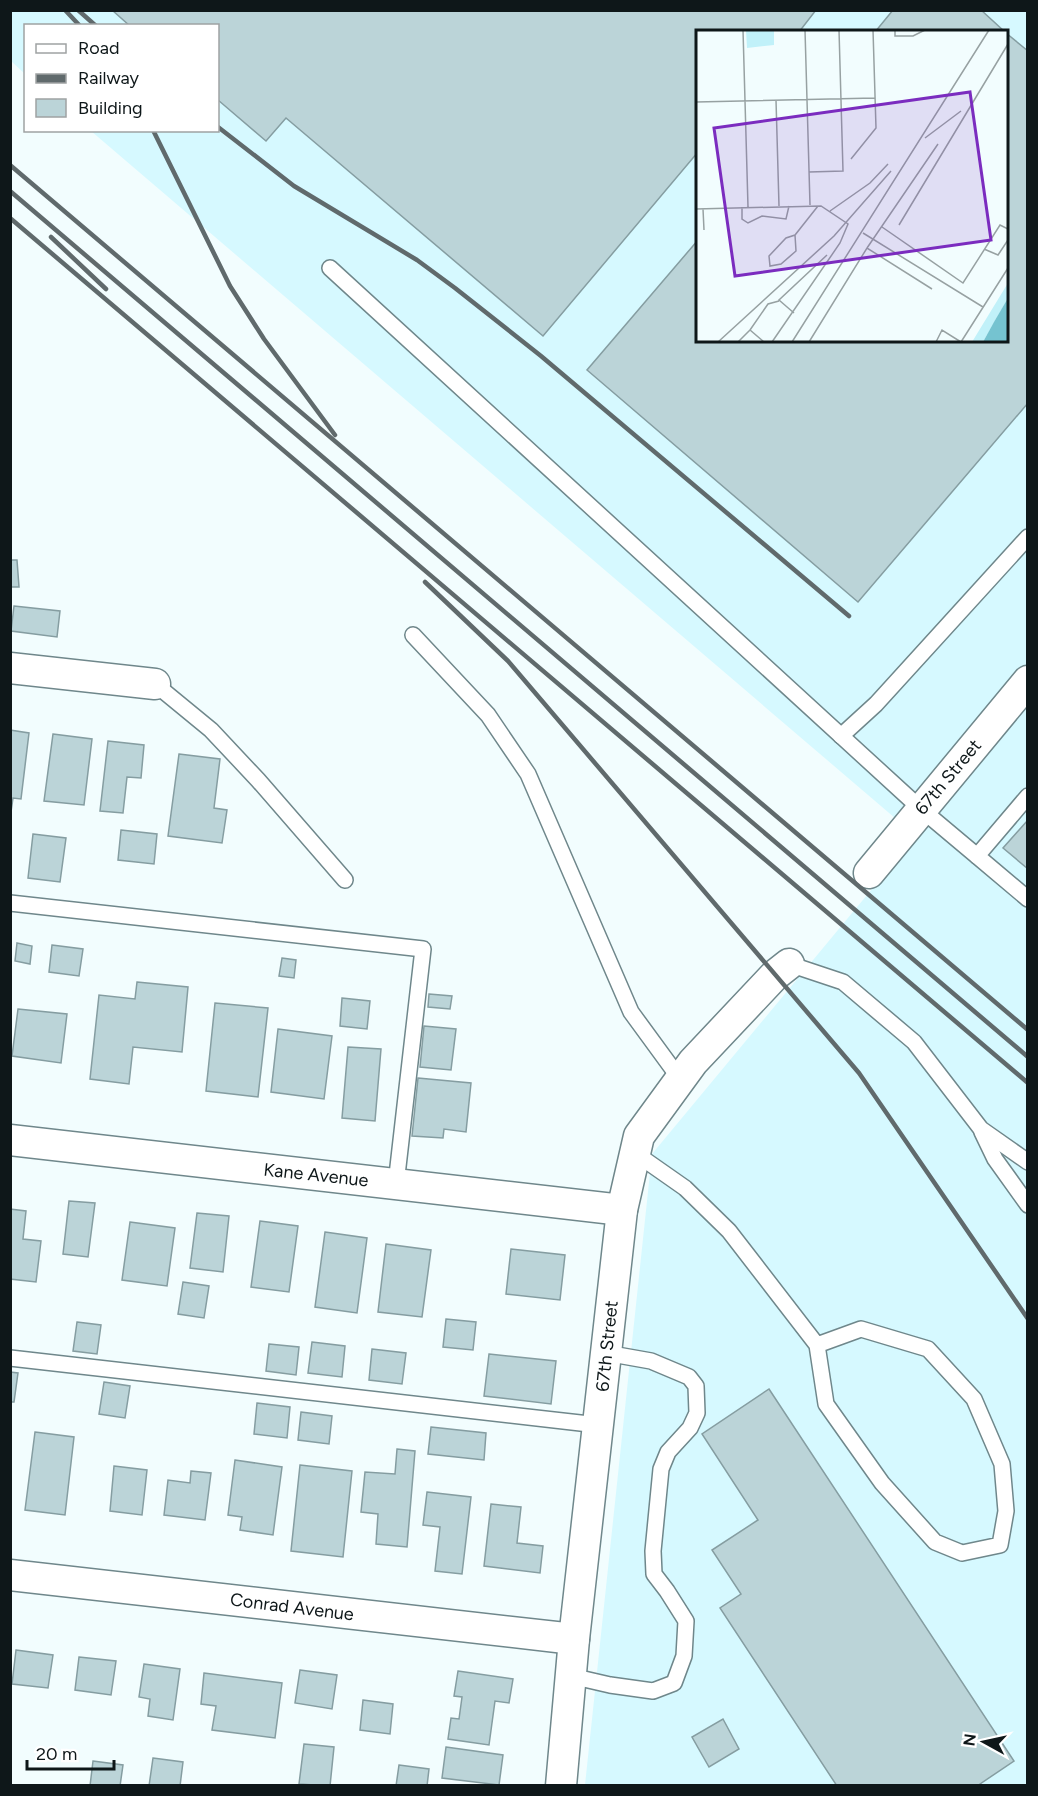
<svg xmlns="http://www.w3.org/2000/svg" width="1038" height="1796" font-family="Figtree,sans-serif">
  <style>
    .built { fill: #d6f9ff; fill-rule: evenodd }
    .building { fill: #bbd4d8; stroke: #859da1; stroke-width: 1.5 }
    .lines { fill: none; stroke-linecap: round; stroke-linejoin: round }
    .service-casing { stroke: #6f878b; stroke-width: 18 }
    .minor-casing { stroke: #6f878b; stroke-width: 33 }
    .service { stroke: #fff; stroke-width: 15 }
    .minor { stroke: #fff; stroke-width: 30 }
    .rail { stroke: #606a6c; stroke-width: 4.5 }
    .labels { text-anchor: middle; stroke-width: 4.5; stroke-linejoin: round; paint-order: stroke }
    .street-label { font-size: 18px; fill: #0e1719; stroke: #fff }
    .inset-road { fill: none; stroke: #97a1a2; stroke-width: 1.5 }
    .view { fill: #7b2cbf; fill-opacity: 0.15; stroke: #7b2cbf; stroke-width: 3 }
    .inset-edge { fill: none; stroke: #0e1719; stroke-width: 3 }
  </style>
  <rect width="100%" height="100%" fill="#f2fdfe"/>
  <path class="built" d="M11 11H1027V1785H585L652 1154 916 836 91 131 218 130V26H26L25 74 11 61ZM698 32H1006V340H698Z"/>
  <g class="building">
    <polygon points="112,10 816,10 799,32 698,32 698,152 543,336 286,118 266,141 218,100 218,26 130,26"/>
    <polygon points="893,10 981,10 1005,32 875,32"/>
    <polygon points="1006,33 1028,51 1028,403 858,602 587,370 698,240 698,340 1006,340"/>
    <polygon points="10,560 17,560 19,587 10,587"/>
    <polygon points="14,606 60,611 57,637 11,631"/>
    <polygon points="10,730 29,733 21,799 13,798 10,819"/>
    <polygon points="53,734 92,739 84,805 44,801"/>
    <polygon points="108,741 144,745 141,778 127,777 123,813 100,811"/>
    <polygon points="179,754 220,759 214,808 227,810 222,843 168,836"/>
    <polygon points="1028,820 1028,869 1003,848"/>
    <polygon points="121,830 157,834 154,864 118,860"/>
    <polygon points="33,834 66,838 60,882 28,878"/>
    <polygon points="17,943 32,946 30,964 15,961"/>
    <polygon points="52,945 83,949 79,976 49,972"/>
    <polygon points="282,958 296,960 294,978 279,976"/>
    <polygon points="137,982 188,987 182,1052 133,1047 129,1084 90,1079 99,995 135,999"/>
    <polygon points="429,994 452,996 450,1009 428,1007"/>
    <polygon points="342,998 370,1001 367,1029 340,1026"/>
    <polygon points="215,1003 268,1008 258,1097 206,1091"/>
    <polygon points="18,1009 67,1014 61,1063 12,1056"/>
    <polygon points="424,1026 456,1029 451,1070 420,1067"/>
    <polygon points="278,1029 332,1036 324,1099 271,1092"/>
    <polygon points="348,1047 381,1049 375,1121 342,1118"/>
    <polygon points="418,1078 471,1083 466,1132 444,1129 443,1138 412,1136"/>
    <polygon points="69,1201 95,1203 88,1257 63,1254"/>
    <polygon points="10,1209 26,1211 23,1239 41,1241 36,1282 10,1279"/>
    <polygon points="197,1213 229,1216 223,1272 190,1268"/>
    <polygon points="260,1221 298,1226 289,1292 251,1287"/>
    <polygon points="130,1222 175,1228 167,1286 122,1280"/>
    <polygon points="325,1232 367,1238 357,1313 315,1307"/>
    <polygon points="386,1244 431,1250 422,1317 378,1312"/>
    <polygon points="511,1249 565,1255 560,1300 506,1294"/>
    <polygon points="183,1282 209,1286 204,1318 178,1314"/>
    <polygon points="446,1319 476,1322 473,1350 443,1347"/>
    <polygon points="77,1322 101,1325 97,1354 73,1351"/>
    <polygon points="312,1342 345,1346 342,1377 308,1373"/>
    <polygon points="269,1344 299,1347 296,1375 266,1371"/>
    <polygon points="372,1349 406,1353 402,1384 369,1380"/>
    <polygon points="489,1354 556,1361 551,1404 484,1396"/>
    <polygon points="10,1372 18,1373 14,1402 10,1402"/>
    <polygon points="104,1382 130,1386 125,1418 99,1414"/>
    <polygon points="769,1389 1014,1761 977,1786 837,1786 720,1608 741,1594 712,1550 758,1520 702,1434"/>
    <polygon points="257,1403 290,1407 287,1438 254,1434"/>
    <polygon points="301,1412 332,1416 329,1444 298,1440"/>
    <polygon points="431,1427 486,1433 484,1460 428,1454"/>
    <polygon points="35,1432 74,1437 65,1515 25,1510"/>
    <polygon points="397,1449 415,1451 407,1547 376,1544 378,1514 361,1512 365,1472 395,1474"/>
    <polygon points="235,1460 282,1467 273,1535 240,1530 242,1517 228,1515"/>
    <polygon points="300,1465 352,1471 343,1557 291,1551"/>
    <polygon points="114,1466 147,1470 142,1515 110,1511"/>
    <polygon points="191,1471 211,1473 205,1520 164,1515 168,1480 190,1483"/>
    <polygon points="427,1492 471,1497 462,1574 435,1571 440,1527 423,1525"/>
    <polygon points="491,1504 521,1507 517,1543 543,1546 540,1573 484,1566"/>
    <polygon points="16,1650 53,1655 48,1688 12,1684"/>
    <polygon points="79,1657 116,1661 111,1695 75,1690"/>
    <polygon points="144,1664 180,1669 173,1720 148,1716 150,1699 139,1697"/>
    <polygon points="300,1670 337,1675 332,1709 295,1703"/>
    <polygon points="458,1671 513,1679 509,1703 495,1701 489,1745 448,1739 451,1718 459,1719 462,1697 454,1696"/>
    <polygon points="204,1673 282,1683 275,1738 212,1730 216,1706 201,1704"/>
    <polygon points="363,1700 393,1704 390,1734 360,1730"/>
    <polygon points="723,1719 739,1749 709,1767 692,1737"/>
    <polygon points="304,1744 334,1747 330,1786 299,1784"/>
    <polygon points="446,1747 503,1755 499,1785 442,1778"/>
    <polygon points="153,1758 183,1762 180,1786 149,1786"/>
    <polygon points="93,1761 123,1765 120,1786 90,1786"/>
    <polygon points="399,1765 429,1769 427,1786 396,1786"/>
  </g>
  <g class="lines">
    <defs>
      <g id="service">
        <polyline points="330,268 921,809 977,856"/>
        <polyline points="413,635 488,715 528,774 631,1012 680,1079"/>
        <polyline points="155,684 211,730 258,780 345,880"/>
        <polyline points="841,736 876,704 1028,537"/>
        <polyline points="1028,796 977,856 1028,899"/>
        <polyline points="10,903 423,949 396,1184"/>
        <polyline points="789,964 843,982 914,1042 981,1129 1028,1162"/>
        <polyline points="982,1132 995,1159 1028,1205"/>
        <polyline points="635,1153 685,1188 729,1231 817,1345 826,1404 882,1483 935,1542 962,1553 1000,1545 1006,1511 1002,1464 974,1399 928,1349 861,1329 817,1345"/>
        <polyline points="10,1358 598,1425"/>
        <polyline points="571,1676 610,1685 653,1691 674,1683 684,1656 686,1621 667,1591 654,1574 653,1551 661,1469 668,1452 690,1428 697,1413 696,1386 689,1377 651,1361 606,1353"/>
      </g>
      <g id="minor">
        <polyline points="10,668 155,684"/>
        <polyline points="869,873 1028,681"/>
        <polyline points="10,1140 622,1210"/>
        <polyline points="10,1575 574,1639"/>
        <polyline points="561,1786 574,1639 622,1210 639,1136 693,1062 775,975 789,964"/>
      </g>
    </defs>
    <use href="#service" class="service-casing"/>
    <use href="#minor" class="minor-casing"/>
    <use href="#service" class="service"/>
    <use href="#minor" class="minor"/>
    <g class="rail">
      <polyline points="65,10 80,26"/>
      <polyline points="78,10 96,26"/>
      <polyline points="218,127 294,186 417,260 455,288 541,356 849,616"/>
      <polyline points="153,130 230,286 264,339 335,435"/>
      <polyline points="10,165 1028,1030"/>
      <polyline points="10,191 1028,1057"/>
      <polyline points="10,218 1028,1083"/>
      <polyline points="51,237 106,289"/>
      <polyline points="425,582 508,661 859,1073 1028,1319"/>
    </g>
  </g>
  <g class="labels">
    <g class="street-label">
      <text transform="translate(948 777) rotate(-50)" y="6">67th Street</text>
      <text transform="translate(316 1175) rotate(6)" y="6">Kane Avenue</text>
      <text transform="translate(607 1346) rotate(-84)" y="6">67th Street</text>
      <text transform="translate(292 1607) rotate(7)" y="6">Conrad Avenue</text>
    </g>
  </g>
  <g transform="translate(696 30)">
    <rect width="312" height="312" fill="#f2fdfe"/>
    <path d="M50 0H78V15L51 18ZM312 253V268L287 312H276Z" fill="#c1f1f9"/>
    <path d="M312 268V312H287L298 292Z" fill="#75c3d0"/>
    <path class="inset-road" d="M47 0 52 177M109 0 114 175M199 0V6H217L229 0M80 70 83 176M0 72 179 68M229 108 265 81M155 129 180 98 177 0M113 142 147 141 143 0M46 177V189L52 193 66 186 90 189 93 176M0 179 125 176 152 194 144 213 76 312M7 179 8 200M134 181 174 153 192 134M203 195 312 14M186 197 267 253 304 195 312 199M167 203 287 277M99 205 100 221 85 234 74 236 73 226 90 208 99 205 122 176M171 218 242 114M288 219 302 225 312 210M98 283 83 270 131 225M54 300 72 274 83 271M22 312 138 206 195 141M42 312 54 300 68 312M96 312 293 0M113 312 171 218 236 259M240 312 246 300 265 312M265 312 312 238"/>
    <path class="view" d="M274 62 295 210 39 246 18 98Z"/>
    <rect width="312" height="312" class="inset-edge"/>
  </g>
  <rect width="1038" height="1796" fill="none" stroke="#0e1719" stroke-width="24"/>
  <rect x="24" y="24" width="195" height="108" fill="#ffffff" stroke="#9fa2a3" stroke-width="1.5"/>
  <rect x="36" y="44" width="30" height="9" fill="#ffffff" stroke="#9fa2a3" stroke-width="1.5"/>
  <text x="78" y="54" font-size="18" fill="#0e1719">Road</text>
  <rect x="36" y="74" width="30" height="9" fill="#606a6c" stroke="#9fa2a3" stroke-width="1.5"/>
  <text x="78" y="84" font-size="18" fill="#0e1719">Railway</text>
  <rect x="36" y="99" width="30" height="18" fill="#bbd4d8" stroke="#9fa2a3" stroke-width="1.5"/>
  <text x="78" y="114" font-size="18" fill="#0e1719">Building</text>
  <g transform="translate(984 1742) rotate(278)" stroke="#ffffff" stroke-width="4.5" paint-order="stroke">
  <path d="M0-4.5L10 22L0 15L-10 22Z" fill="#0e1719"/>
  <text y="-9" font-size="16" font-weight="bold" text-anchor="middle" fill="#0e1719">N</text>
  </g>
  <path d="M27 1760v9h87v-9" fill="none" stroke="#0e1719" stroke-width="3"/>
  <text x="36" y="1760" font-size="18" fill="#0e1719" stroke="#ffffff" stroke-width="4.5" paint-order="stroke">20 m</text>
</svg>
